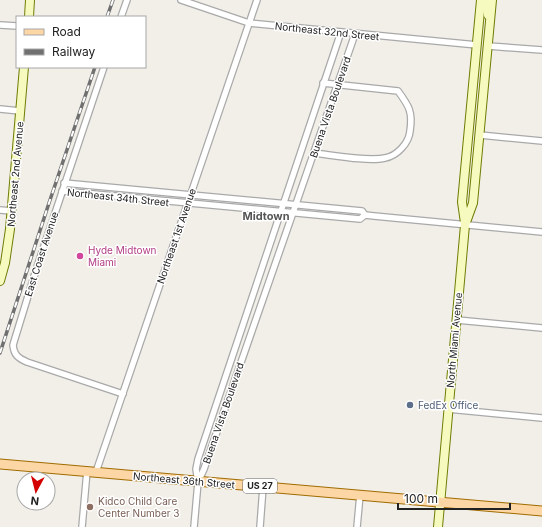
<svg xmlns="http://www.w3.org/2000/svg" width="542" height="527" font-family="Inter,sans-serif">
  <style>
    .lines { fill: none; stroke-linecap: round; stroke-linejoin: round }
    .street-casing { stroke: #a9a9a9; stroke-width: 8 }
    .secondary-casing { stroke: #707d05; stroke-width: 10 }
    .primary-casing { stroke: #a06b00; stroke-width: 11 }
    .street { stroke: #fff; stroke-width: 5.5 }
    .secondary { stroke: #f7fabf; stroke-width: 8 }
    .primary { stroke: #fcd6a4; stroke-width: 9 }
    .rail-casing { stroke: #707070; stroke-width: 3.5 }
    .rail { stroke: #fff; stroke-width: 2; stroke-dasharray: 6; stroke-linecap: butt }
    .hotel-dot { fill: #d1479c; stroke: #fff; stroke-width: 1.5 }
    .service-dot { fill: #5c6f8a; stroke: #fff; stroke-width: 1.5 }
    .education-dot { fill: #8d6e63; stroke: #fff; stroke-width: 1.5 }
    .labels { text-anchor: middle; stroke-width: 3; stroke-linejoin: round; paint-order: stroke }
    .shield { fill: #fff; stroke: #646464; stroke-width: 1 }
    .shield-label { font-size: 9px; font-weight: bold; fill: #222 }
    .street-label { font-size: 10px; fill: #222; stroke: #fff }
    .hotel-label { font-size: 10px; fill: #b23c85; stroke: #fff; text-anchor: start }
    .service-label { font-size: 10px; fill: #4e5e75; stroke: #fff; text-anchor: start }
    .education-label { font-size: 10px; fill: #785e54; stroke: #fff; text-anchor: start }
    .neighbourhood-label { font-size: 11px; font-weight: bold; fill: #555; stroke: #fff }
  </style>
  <rect width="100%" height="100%" fill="#f2efe9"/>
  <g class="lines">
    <defs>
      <g id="street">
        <polyline points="181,0 249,23 477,45"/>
        <polyline points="121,17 127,0"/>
        <polyline points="0,25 17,26"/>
        <polyline points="488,46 542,50"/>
        <path d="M104 67 36 270 13 345C14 355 18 358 27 362L123 394"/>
        <polyline points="0,109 20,111"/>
        <polyline points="480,135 542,141"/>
        <path d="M314 153C332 155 368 162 385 158 397 156 409 143 410 131 413 112 409 106 398 91L323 83"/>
        <polyline points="64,183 362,211 365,215 374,216 542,232"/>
        <polyline points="62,191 360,219 365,215"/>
        <polyline points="0,210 12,211"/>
        <polyline points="457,320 542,328"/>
        <polyline points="448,409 542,418"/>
        <polyline points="96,472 257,0"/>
        <polyline points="198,482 196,469 198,459 341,32"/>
        <polyline points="82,527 87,471"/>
        <polyline points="194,527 198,482 204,469 355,34"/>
        <polyline points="260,527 263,487"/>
        <polyline points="357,527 360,495"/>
      </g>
      <g id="secondary">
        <polyline points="486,0 488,15"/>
        <polyline points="29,17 30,0"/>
        <polyline points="465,223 462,202 481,0"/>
        <polyline points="0,281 5,263 10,229 24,67"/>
        <polyline points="438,527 465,225 473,203 492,0"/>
      </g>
      <polyline id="primary" points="0,464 542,511"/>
    </defs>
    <use href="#street" class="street-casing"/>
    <use href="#secondary" class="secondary-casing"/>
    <use href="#primary" class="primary-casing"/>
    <use href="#street" class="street"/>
    <use href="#secondary" class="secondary"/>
    <use href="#primary" class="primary"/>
    <defs>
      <g id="rail">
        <polyline points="107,17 113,0"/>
        <polyline points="0,353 49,203 95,67"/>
      </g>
    </defs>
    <use href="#rail" class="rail-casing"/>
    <use href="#rail" class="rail"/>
  </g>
  <circle class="hotel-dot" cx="80" cy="256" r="4"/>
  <circle class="service-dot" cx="410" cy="405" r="4"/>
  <circle class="education-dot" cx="90" cy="507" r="4"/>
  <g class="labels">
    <rect class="shield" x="243" y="479" width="34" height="14" rx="3"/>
    <g class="shield-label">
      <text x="260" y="489">US 27</text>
    </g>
    <g class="street-label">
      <text transform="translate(327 31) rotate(6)" y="4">Northeast 32nd Street</text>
      <text transform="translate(330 107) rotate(-71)" y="4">Buena Vista Boulevard</text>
      <text transform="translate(15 174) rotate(-85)" y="4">Northeast 2nd Avenue</text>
      <text transform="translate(118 197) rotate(6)" y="4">Northeast 34th Street</text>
      <text transform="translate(176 236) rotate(-71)" y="4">Northeast 1st Avenue</text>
      <text transform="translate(41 254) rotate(-72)" y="4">East Coast Avenue</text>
      <text transform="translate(454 340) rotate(-85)" y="4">North Miami Avenue</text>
      <text transform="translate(223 413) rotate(-71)" y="4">Buena Vista Boulevard</text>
      <text transform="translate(184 480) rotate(5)" y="4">Northeast 36th Street</text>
    </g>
    <g class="hotel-label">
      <text x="88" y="254">Hyde Midtown<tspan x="88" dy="12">Miami</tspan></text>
    </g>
    <g class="service-label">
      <text x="418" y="409">FedEx Office</text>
    </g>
    <g class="education-label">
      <text x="98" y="505">Kidco Child Care<tspan x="98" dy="12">Center Number 3</tspan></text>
    </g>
    <g class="neighbourhood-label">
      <text x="266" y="220">Midtown</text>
    </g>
  </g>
  <rect x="16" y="16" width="130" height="52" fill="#ffffff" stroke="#a7a7a7"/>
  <rect x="24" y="29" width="20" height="6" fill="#fcd6a4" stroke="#a7a7a7"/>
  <text x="52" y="36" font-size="12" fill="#222222">Road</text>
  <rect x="24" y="49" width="20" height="6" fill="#707070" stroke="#a7a7a7"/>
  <text x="52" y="56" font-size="12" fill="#222222">Railway</text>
  <g transform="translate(36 491) rotate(187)"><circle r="19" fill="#ffffff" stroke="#a7a7a7"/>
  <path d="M0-3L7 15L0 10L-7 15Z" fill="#d40000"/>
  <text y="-6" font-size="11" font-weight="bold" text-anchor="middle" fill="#222222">N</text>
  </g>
  <path d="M398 503v6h112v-6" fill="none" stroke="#222222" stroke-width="2"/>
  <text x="404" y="503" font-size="12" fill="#222222" stroke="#ffffff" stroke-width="3" paint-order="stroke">100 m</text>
</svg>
